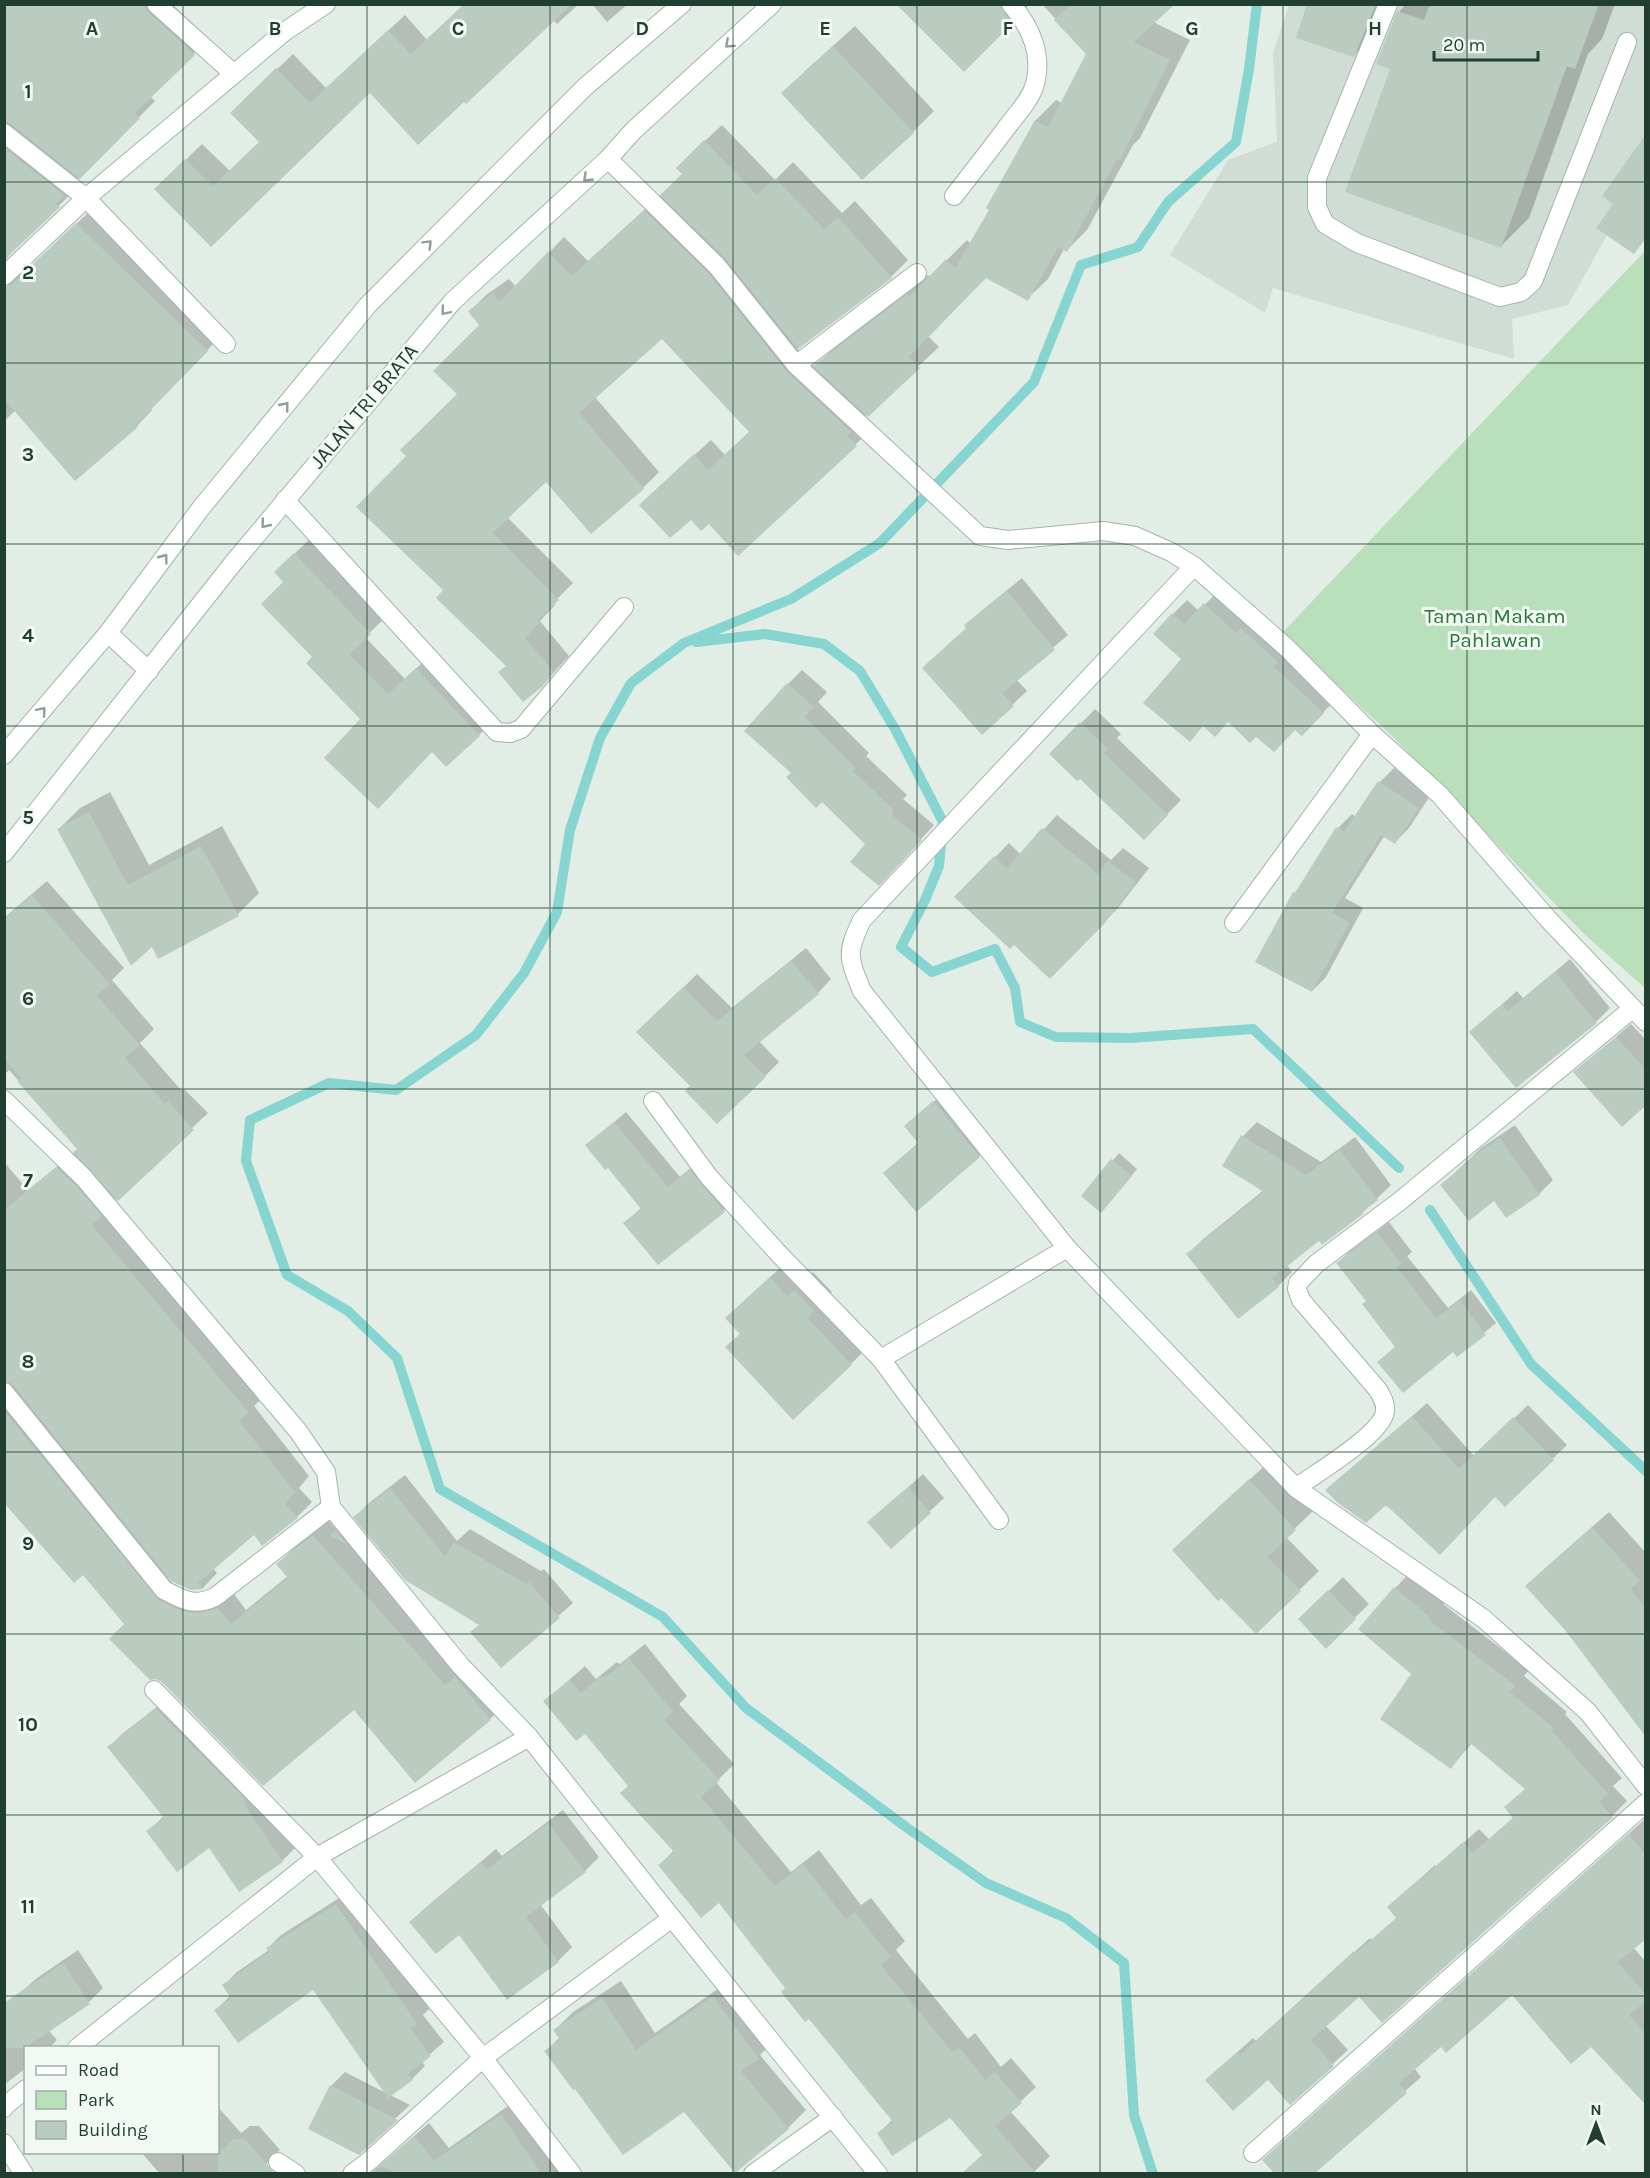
<svg xmlns="http://www.w3.org/2000/svg" width="1650" height="2178" font-family="Karla,sans-serif">
  <style>
    .built { fill: #d0ddd4 }
    .green { fill: #b9dfbb }
    .shadow { fill: #0003 }
    .lines { fill: none; stroke-linecap: round; stroke-linejoin: round }
    .stream { stroke: #86d5d0; stroke-width: 10 }
    .building { fill: #bacbc0 }
    .minor-casing { stroke: #a4b5ab; stroke-width: 20 }
    .minor { stroke: #fff; stroke-width: 18 }
    .oneway { stroke: #909f98 }
    .grid { fill: none; stroke: #213f30; stroke-width: 1.5; stroke-opacity: 0.55 }
    .labels { text-anchor: middle; stroke-width: 6; stroke-linejoin: round; paint-order: stroke }
    .street-label { font-size: 21px; fill: #213f30; stroke: #f2f9f4 }
    .park-label { font-size: 21px; fill: #297836; stroke: #f2f9f4 }
    .grid-label { font-size: 20px; text-anchor: middle; font-weight: bold; fill: #213f30; stroke: #f2f9f4; stroke-width: 6; stroke-linejoin: round; paint-order: stroke }
  </style>
  <rect width="100%" height="100%" fill="#e2ede5"/>
  <polygon class="built" points="1289,5 1645,5 1645,167 1568,305 1512,319 1514,359 1273,288 1265,313 1170,255 1228,160 1277,142 1273,53"/>
  <polygon class="green" points="1645,251 1645,988 1584,934 1393,737 1282,633"/>
  <g class="shadow">
    <polygon points="4,4 172,4 209,39 150,96 155,101 70,187 74,191 11,252 4,263"/>
    <polygon points="465,4 579,4 557,24 553,20 370,91 211,245 156,189 202,144 230,171 260,142 248,97 293,54 326,88 405,15 427,40"/>
    <polygon points="592,4 628,4 607,22"/>
    <polygon points="898,4 1030,4 964,70"/>
    <polygon points="1042,4 1173,4 1153,22 1190,40 1140,138 1133,145 1087,230 1067,250 1064,249 1048,279 1027,299 986,276 928,336 939,347 862,419 872,429 738,554 709,521 657,489 711,440 725,455 750,431 662,337 595,397 659,472 643,488 546,480 507,517 573,583 553,603 555,605 540,621 569,656 541,686 507,665 445,590 408,456 459,394 480,325 470,311 486,295 509,279 516,287 564,237 588,261 684,174 694,151 722,125 775,180 793,162 842,213 855,201 908,260 891,277 797,348 814,367 836,346 928,275 930,277 967,240 971,244 991,209 1036,120 1056,100 1062,103 1087,54"/>
    <polygon points="1309,4 1391,4 1382,27 1354,55"/>
    <polygon points="1406,4 1615,4 1602,39 1588,54 1529,218 1501,246 1392,68 1399,12"/>
    <polygon points="855,26 934,111 913,132 804,72"/>
    <polygon points="93,208 223,334 151,408 152,410 137,426 16,410 4,421 6,287 22,272 29,269"/>
    <polygon points="311,538 386,617 365,637 405,679 433,653 495,719 479,735 432,750 362,719 314,657 285,582 292,556"/>
    <polygon points="1022,578 1068,635 1016,679 1027,691 982,733 966,625 980,612"/>
    <polygon points="1219,590 1337,698 1316,720 1256,735 1229,721 1204,725 1189,740 1183,659 1173,614 1187,600 1199,611"/>
    <polygon points="802,670 827,692 818,702 869,753 866,756 907,795 903,799 934,825 893,870 793,772 788,684"/>
    <polygon points="1095,709 1121,734 1117,738 1181,800 1144,838 1080,777 1051,754"/>
    <polygon points="1394,768 1432,793 1409,828 1395,842 1385,835 1345,898 1363,908 1326,977 1312,991 1294,893 1301,886 1338,828 1352,814 1356,817 1380,782"/>
    <polygon points="110,792 149,865 222,826 259,893 238,914 153,945 59,829 80,808"/>
    <polygon points="1057,815 1111,860 1123,848 1149,868 1118,908 1049,977 1014,943 956,897 1009,843 1021,855"/>
    <polygon points="47,881 124,968 112,980 154,1029 140,1043 181,1090 183,1088 208,1113 106,1209 263,1397 254,1406 309,1476 299,1488 312,1502 297,1517 254,1533 213,1568 217,1573 203,1588 187,1587 168,1578 174,1585 195,1595 234,1594 246,1610 288,1576 278,1564 293,1549 329,1521 337,1530 346,1521 361,1531 348,1543 461,1671 471,1663 505,1704 490,1719 415,1781 354,1708 163,1681 157,1678 126,1624 83,1573 4,1501 4,1162 28,1190 79,1149 9,1070 4,1075 4,918"/>
    <polygon points="806,948 831,979 818,993 759,1041 779,1062 765,1076 692,1086 639,1032 697,974 732,1008"/>
    <polygon points="1570,959 1610,1008 1596,1022 1516,1086 1471,1032 1517,991 1523,998"/>
    <polygon points="1631,1024 1646,1040 1646,1103 1575,1072"/>
    <polygon points="948,1089 993,1142 979,1156 885,1173 919,1142 906,1126"/>
    <polygon points="626,1112 680,1177 701,1160 734,1200 724,1210 625,1223 642,1207 608,1166 587,1145"/>
    <polygon points="1257,1122 1321,1162 1355,1137 1391,1185 1362,1213 1319,1239 1287,1265 1292,1272 1278,1286 1238,1317 1188,1254 1202,1240 1264,1190 1224,1165 1243,1136"/>
    <polygon points="1515,1125 1553,1180 1539,1194 1507,1216 1494,1199 1442,1185 1481,1148"/>
    <polygon points="1119,1153 1137,1169 1108,1204 1083,1196"/>
    <polygon points="1389,1222 1412,1252 1407,1256 1448,1308 1471,1290 1496,1323 1457,1355 1453,1350 1379,1362 1396,1346 1367,1300 1338,1263 1349,1252"/>
    <polygon points="789,1260 806,1279 813,1272 832,1292 825,1299 869,1346 851,1364 741,1333 745,1300"/>
    <polygon points="1427,1403 1474,1456 1528,1405 1567,1445 1505,1505 1495,1495 1389,1506 1328,1490"/>
    <polygon points="1270,1461 1314,1510 1286,1537 1319,1571 1256,1632 1193,1531"/>
    <polygon points="923,1474 944,1498 891,1547 883,1509"/>
    <polygon points="405,1475 457,1541 470,1529 541,1571 544,1569 573,1603 501,1666 481,1624 355,1517 369,1503"/>
    <polygon points="1609,1512 1646,1553 1645,1735 1543,1570"/>
    <polygon points="1410,1573 1445,1602 1443,1604 1529,1670 1524,1676 1567,1712 1565,1714 1622,1778 1613,1786 1627,1801 1612,1816 1359,1995 1325,2025 1348,2050 1290,2103 1268,2078 1222,2066 1253,2038 1256,2041 1370,1938 1372,1940 1398,1917 1389,1907 1435,1865 1436,1867 1479,1829 1489,1839 1514,1817 1526,1788 1472,1743 1451,1767 1413,1674 1395,1588"/>
    <polygon points="1343,1577 1369,1604 1326,1646 1300,1619"/>
    <polygon points="645,1644 687,1696 679,1704 734,1764 716,1782 791,1872 819,1850 861,1905 871,1898 905,1941 896,1950 968,2039 975,2033 1001,2067 1011,2058 1036,2087 1010,2111 1050,2156 1032,2174 983,2154 950,2116 879,2133 893,2119 719,1901 660,1865 674,1850 629,1786 585,1732 545,1701 585,1666 596,1679 617,1662 620,1664"/>
    <polygon points="170,1697 255,1789 295,1848 282,1861 239,1890 210,1846 148,1831 164,1816 109,1747 122,1734"/>
    <polygon points="563,1810 599,1857 585,1871 540,1904 572,1947 558,1961 508,1998 459,1932 411,1922 425,1908 496,1849 502,1856"/>
    <polygon points="1644,1820 1646,1823 1646,1937 1633,1947 1646,1962 1646,2103 1591,2044 1512,1992 1441,2045 1414,2068 1421,2077 1312,2174 1279,2145"/>
    <polygon points="350,1891 429,2009 423,2015 444,2042 422,2061 425,2066 412,2079 390,2095 410,2105 358,2153 331,2086 345,2072 386,2093 313,1988 216,2010 231,1995 224,1985 237,1972 269,1950 268,1948 281,1935"/>
    <polygon points="78,1950 103,1988 89,2002 48,2030 57,2040 49,2048 26,2048 26,2068 4,2085 4,2007 37,1978"/>
    <polygon points="732,1979 776,2039 760,2055 806,2110 788,2128 684,2110 575,2087 546,2051 560,2037 555,2030 573,2012 621,1981 655,2033"/>
    <polygon points="515,2101 575,2174 370,2174 429,2123 449,2148"/>
    <polygon points="218,2107 241,2133 250,2126 259,2126 280,2150 256,2174 160,2174 141,2152 218,2152"/>
  </g>
  <g class="lines">
    <g class="stream">
      <polyline points="696,642 765,634 824,644 860,671 895,729 943,822 939,866 925,900 901,947 932,972 995,949 1015,988 1020,1022 1056,1037 1131,1038 1253,1029 1399,1168"/>
      <polyline points="1430,1210 1531,1364 1646,1471"/>
      <polyline points="1153,2174 1134,2115 1124,1963 1066,1918 986,1883 906,1827 746,1708 663,1617 440,1489 397,1358 348,1311 287,1275 246,1161 250,1120 329,1083 396,1090 476,1035 524,973 557,912 570,830 600,738 631,683 684,643 791,599 880,543 1034,382 1081,265 1138,247 1168,202 1236,142 1249,69 1257,4"/>
    </g>
  </g>
  <g class="building">
    <polygon points="4,4 144,4 148,12 195,55 135,113 140,118 80,179 11,124 4,122"/>
    <polygon points="464,4 572,4 466,104 464,102 418,145 370,93 211,247 154,189 185,159 213,186 259,142 230,113 276,68 310,103 388,30 411,54"/>
    <polygon points="896,4 1000,4 1012,24 964,72"/>
    <polygon points="1071,4 1175,4 1134,42 1170,60 1120,160 1117,159 1067,252 1058,247 1028,301 986,278 909,357 920,368 868,417 813,366 907,294 909,297 946,259 955,268 989,210 986,208 1035,120 1048,127 1086,54 1054,20"/>
    <polygon points="1307,4 1376,4 1354,57 1296,38"/>
    <polygon points="1430,4 1599,4 1575,69 1567,66 1501,248 1345,192 1390,69 1376,64 1397,11 1424,20"/>
    <polygon points="833,46 914,133 862,180 781,93"/>
    <polygon points="1646,134 1646,238 1634,254 1596,228 1613,204 1602,196"/>
    <polygon points="704,140 757,195 775,178 824,229 838,217 892,278 798,349 725,258 660,195 682,174 676,168"/>
    <polygon points="4,148 64,195 56,204 60,207 4,260"/>
    <polygon points="644,210 709,274 787,372 851,432 847,436 857,446 738,556 709,524 701,531 691,520 670,538 639,505 694,454 708,470 749,432 662,339 579,413 644,489 591,534 546,482 493,533 559,600 538,620 540,622 525,638 554,672 542,687 523,702 498,672 506,666 436,598 443,590 356,507 406,456 400,450 457,394 433,371 479,325 468,311 493,293 499,302 548,252 572,276"/>
    <polygon points="76,223 208,351 136,425 138,427 75,481 4,399 4,287 12,284"/>
    <polygon points="294,553 371,634 349,654 388,694 416,668 480,736 446,767 432,752 378,809 324,758 360,719 306,663 312,657 261,604 283,582 274,572"/>
    <polygon points="1007,591 1055,650 1002,693 1014,706 982,735 922,668 966,628 964,625"/>
    <polygon points="1204,603 1236,633 1241,628 1278,662 1274,667 1324,713 1302,736 1295,730 1274,752 1256,737 1250,743 1228,722 1215,737 1203,726 1190,742 1143,703 1181,659 1153,634 1172,613 1184,624"/>
    <polygon points="787,683 814,707 805,717 856,768 853,771 894,810 891,814 922,840 879,886 850,862 865,844 822,802 816,808 786,777 791,773 744,731"/>
    <polygon points="1080,722 1108,749 1104,753 1168,815 1144,840 1080,779 1077,781 1049,754"/>
    <polygon points="1378,781 1419,808 1395,844 1381,835 1332,913 1350,922 1312,992 1255,962 1293,892 1295,893 1336,827 1344,832"/>
    <polygon points="89,812 128,885 201,846 239,916 158,959 152,947 131,966 57,829"/>
    <polygon points="1042,828 1098,874 1108,861 1136,882 1104,924 1050,979 1014,945 1010,949 954,897 994,856 1007,868"/>
    <polygon points="32,895 110,984 97,996 140,1045 125,1058 165,1104 168,1101 194,1130 118,1201 73,1152 77,1149 17,1081 21,1078 4,1059 4,919"/>
    <polygon points="791,961 819,994 744,1055 766,1077 717,1124 685,1091 690,1086 636,1032 683,987 717,1021"/>
    <polygon points="1555,972 1597,1023 1516,1088 1469,1032 1502,1004 1508,1011"/>
    <polygon points="1616,1037 1646,1069 1646,1105 1622,1127 1573,1072"/>
    <polygon points="933,1101 980,1157 916,1212 883,1173 918,1143 904,1126"/>
    <polygon points="614,1122 668,1187 689,1169 725,1212 658,1265 623,1223 641,1209 608,1168 605,1170 585,1145"/>
    <polygon points="1241,1135 1306,1175 1340,1150 1378,1200 1362,1212 1363,1214 1322,1245 1319,1241 1272,1278 1279,1287 1238,1319 1186,1254 1264,1192 1222,1166"/>
    <polygon points="1500,1138 1540,1195 1506,1218 1494,1201 1469,1221 1440,1185 1467,1163 1465,1162"/>
    <polygon points="1111,1159 1132,1176 1101,1213 1081,1196"/>
    <polygon points="56,1167 76,1186 102,1216 92,1225 249,1413 239,1421 295,1492 285,1504 298,1518 262,1546 254,1535 198,1583 203,1589 191,1590 171,1581 13,1385 4,1381 4,1210"/>
    <polygon points="1377,1232 1401,1264 1397,1267 1436,1318 1460,1300 1486,1335 1457,1357 1453,1352 1403,1393 1377,1362 1395,1347 1362,1304 1366,1301 1336,1263"/>
    <polygon points="770,1277 787,1296 794,1290 814,1311 808,1318 852,1365 793,1420 725,1347 740,1334 725,1318"/>
    <polygon points="4,1411 159,1600 180,1610 193,1613 203,1612 218,1608 231,1624 288,1578 276,1564 313,1535 445,1685 455,1677 491,1720 415,1783 354,1710 263,1786 162,1682 156,1679 150,1680 109,1639 124,1624 83,1575 74,1583 4,1503"/>
    <polygon points="1412,1416 1459,1469 1513,1417 1554,1460 1505,1507 1495,1497 1440,1555 1388,1507 1385,1506 1366,1523 1338,1503 1325,1490"/>
    <polygon points="1249,1479 1296,1530 1267,1557 1301,1591 1256,1634 1221,1598 1218,1601 1172,1550"/>
    <polygon points="908,1487 931,1513 891,1549 867,1522"/>
    <polygon points="390,1488 445,1557 454,1542 526,1584 529,1582 560,1618 501,1668 470,1632 479,1625 405,1580 353,1517"/>
    <polygon points="1592,1527 1640,1581 1631,1589 1646,1609 1646,1737 1565,1630 1525,1586"/>
    <polygon points="336,1530 348,1546 330,1535"/>
    <polygon points="1394,1587 1431,1618 1429,1620 1515,1685 1510,1692 1554,1728 1551,1730 1608,1794 1599,1802 1613,1817 1382,2023 1359,1997 1311,2040 1334,2066 1290,2105 1268,2080 1233,2111 1205,2080 1237,2052 1240,2055 1354,1951 1356,1953 1396,1918 1387,1907 1419,1879 1420,1880 1463,1842 1473,1853 1513,1818 1504,1807 1525,1789 1470,1743 1451,1769 1380,1719 1411,1674 1358,1629"/>
    <polygon points="1328,1590 1356,1619 1326,1649 1298,1619"/>
    <polygon points="629,1658 673,1712 664,1720 720,1780 701,1797 775,1886 803,1864 846,1919 855,1912 891,1957 881,1965 952,2052 959,2047 985,2080 995,2072 1022,2103 995,2126 1037,2174 961,2174 982,2155 950,2118 892,2156 877,2133 893,2122 809,2019 805,2022 781,1992 785,1988 719,1903 701,1918 658,1865 674,1852 620,1793 628,1786 585,1734 576,1741 543,1701 570,1680 581,1693 601,1676 604,1678"/>
    <polygon points="156,1709 246,1800 243,1802 283,1862 239,1892 209,1848 177,1872 146,1831 164,1818 107,1747"/>
    <polygon points="548,1823 586,1872 526,1917 559,1962 507,2000 459,1935 436,1954 409,1922 481,1862 487,1869"/>
    <polygon points="1628,1834 1646,1854 1646,1939 1618,1962 1646,1995 1646,2001 1629,2015 1646,2033 1646,2105 1591,2047 1571,2064 1512,1995 1446,2053 1441,2047 1399,2083 1407,2093 1314,2174 1275,2174 1262,2160"/>
    <polygon points="336,1904 417,2024 410,2028 431,2056 408,2074 413,2080 388,2098 313,1990 238,2043 214,2010 231,1998 222,1985 269,1952 266,1948"/>
    <polygon points="63,1963 90,2004 25,2048 4,2048 4,2003"/>
    <polygon points="713,1996 759,2059 741,2071 789,2129 735,2173 684,2112 623,2155 575,2089 573,2090 544,2051 560,2040 553,2030 602,1998 636,2050"/>
    <polygon points="330,2085 398,2120 359,2155 308,2129"/>
    <polygon points="501,2114 542,2174 396,2174 380,2166 414,2136 434,2161"/>
    <polygon points="234,2139 245,2139 275,2174 218,2174 218,2154"/>
  </g>
  <g class="lines">
    <defs>
      <g id="minor">
        <polyline points="1388,4 1317,178 1317,207 1325,224 1357,243 1500,297 1521,292 1533,281 1627,42"/>
        <polyline points="234,74 284,32 326,4"/>
        <polyline points="4,133 86,198 226,344"/>
        <polyline points="608,159 717,266 796,365 917,273"/>
        <path d="M954 196C972 173 990 150 1007 127 1017 114 1031 99 1035 84 1043 54 1030 26 1011 4"/>
        <polyline points="4,276 86,198 234,74 156,4"/>
        <polyline points="796,365 980,536 1008,540 1103,531 1135,536 1171,552 1194,566 1287,648 1372,734 1440,795 1548,919 1646,1022"/>
        <polyline points="285,500 497,732 510,733 521,729 624,607"/>
        <path d="M1194 566 862 920C846 953 848 957 862 991L1067 1248 1296 1488 1484 1619 1588 1712 1646 1786"/>
        <polyline points="108,633 149,671"/>
        <polyline points="4,755 108,633 201,508 368,305 585,87 682,4"/>
        <polyline points="4,853 234,562 453,301 608,159 633,131 772,4"/>
        <polyline points="1234,923 1372,734"/>
        <polyline points="4,1100 84,1178 298,1431 326,1472 331,1507 460,1665 529,1737 672,1918 878,2174"/>
        <polyline points="653,1101 709,1177 779,1254 881,1359 999,1520"/>
        <polyline points="881,1359 1067,1248"/>
        <path d="M4 1392 164 1590C184 1600 193 1607 215 1597L331 1507"/>
        <path d="M1296 1488C1316 1473 1381 1435 1385 1412 1386 1403 1382 1397 1378 1390L1301 1300 1297 1289 1298 1283 1316 1264 1400 1201 1632 1009"/>
        <polyline points="154,1690 317,1857 483,2058 572,2174"/>
        <polyline points="77,2048 317,1857 529,1737"/>
        <polyline points="4,2108 6,2105 26,2089"/>
        <polyline points="4,2143 24,2174"/>
        <polyline points="1253,2153 1646,1803"/>
        <polyline points="278,2162 296,2174"/>
        <polyline points="352,2174 369,2161 483,2058 672,1918"/>
        <polyline points="753,2174 833,2117"/>
      </g>
    </defs>
    <use href="#minor" class="minor-casing"/>
    <use href="#minor" class="minor"/>
  </g>
  <defs><path id="oneway-chevron" d="M-2-3.5L2.5 0L-2 3.5" fill="none" stroke-width="1.6" stroke-linecap="round" stroke-linejoin="round" transform="scale(1.5)"/></defs>
  <g class="oneway">
    <use href="#oneway-chevron" transform="translate(729 44) rotate(138)"/>
    <use href="#oneway-chevron" transform="translate(587 178) rotate(137)"/>
    <use href="#oneway-chevron" transform="translate(428 244) rotate(-45)"/>
    <use href="#oneway-chevron" transform="translate(445 311) rotate(130)"/>
    <use href="#oneway-chevron" transform="translate(285 406) rotate(-51)"/>
    <use href="#oneway-chevron" transform="translate(265 524) rotate(129)"/>
    <use href="#oneway-chevron" transform="translate(164 558) rotate(-53)"/>
    <use href="#oneway-chevron" transform="translate(42 711) rotate(-50)"/>
  </g>
  <path class="grid" d="M183 4V2048M367 4V2174M550 4V2174M733 4V2174M917 4V2174M1100 4V2174M1283 4V2174M1467 4V2174M4 182H1646M4 363H1646M4 544H1646M4 726H1646M4 908H1646M4 1089H1646M4 1270H1646M4 1452H1646M4 1634H1646M4 1815H1646M4 1996H1646M183 2152V2174"/>
  <g class="labels">
    <g class="street-label">
      <text transform="translate(364 406) rotate(-50)" y="7">JALAN TRI BRATA</text>
    </g>
    <g class="park-label">
      <text x="1495" y="623">Taman Makam<tspan x="1495" dy="24">Pahlawan</tspan></text>
    </g>
  </g>
  <g class="grid-label">
    <text x="92" y="35">A</text>
    <text x="275" y="35">B</text>
    <text x="458" y="35">C</text>
    <text x="642" y="35">D</text>
    <text x="825" y="35">E</text>
    <text x="1008" y="35">F</text>
    <text x="1192" y="35">G</text>
    <text x="1375" y="35">H</text>
    <text x="28" y="98">1</text>
    <text x="28" y="279">2</text>
    <text x="28" y="461">3</text>
    <text x="28" y="642">4</text>
    <text x="28" y="824">5</text>
    <text x="28" y="1005">6</text>
    <text x="28" y="1187">7</text>
    <text x="28" y="1368">8</text>
    <text x="28" y="1550">9</text>
    <text x="28" y="1731">10</text>
    <text x="28" y="1913">11</text>
  </g>
  <rect width="1650" height="2178" fill="none" stroke="#213f30" stroke-width="12"/>
  <rect x="24" y="2046" width="195" height="108" fill="#f2f9f4" stroke="#9eafa6" stroke-width="1.5"/>
  <rect x="36" y="2066" width="30" height="9" fill="#ffffff" stroke="#9eafa6" stroke-width="1.5"/>
  <text x="78" y="2076" font-size="18" fill="#213f30">Road</text>
  <rect x="36" y="2091" width="30" height="18" fill="#b9dfbb" stroke="#9eafa6" stroke-width="1.5"/>
  <text x="78" y="2106" font-size="18" fill="#213f30">Park</text>
  <rect x="36" y="2121" width="30" height="18" fill="#bacbc0" stroke="#9eafa6" stroke-width="1.5"/>
  <text x="78" y="2136" font-size="18" fill="#213f30">Building</text>
  <g transform="translate(1596 2124)" stroke="#f2f9f4" stroke-width="4.5" paint-order="stroke">
  <path d="M0-4.5L10 22L0 15L-10 22Z" fill="#213f30"/>
  <text y="-9" font-size="16" font-weight="bold" text-anchor="middle" fill="#213f30">N</text>
  </g>
  <path d="M1434 51v9h104v-9" fill="none" stroke="#213f30" stroke-width="3"/>
  <text x="1443" y="51" font-size="18" fill="#213f30" stroke="#f2f9f4" stroke-width="4.5" paint-order="stroke">20 m</text>
</svg>
